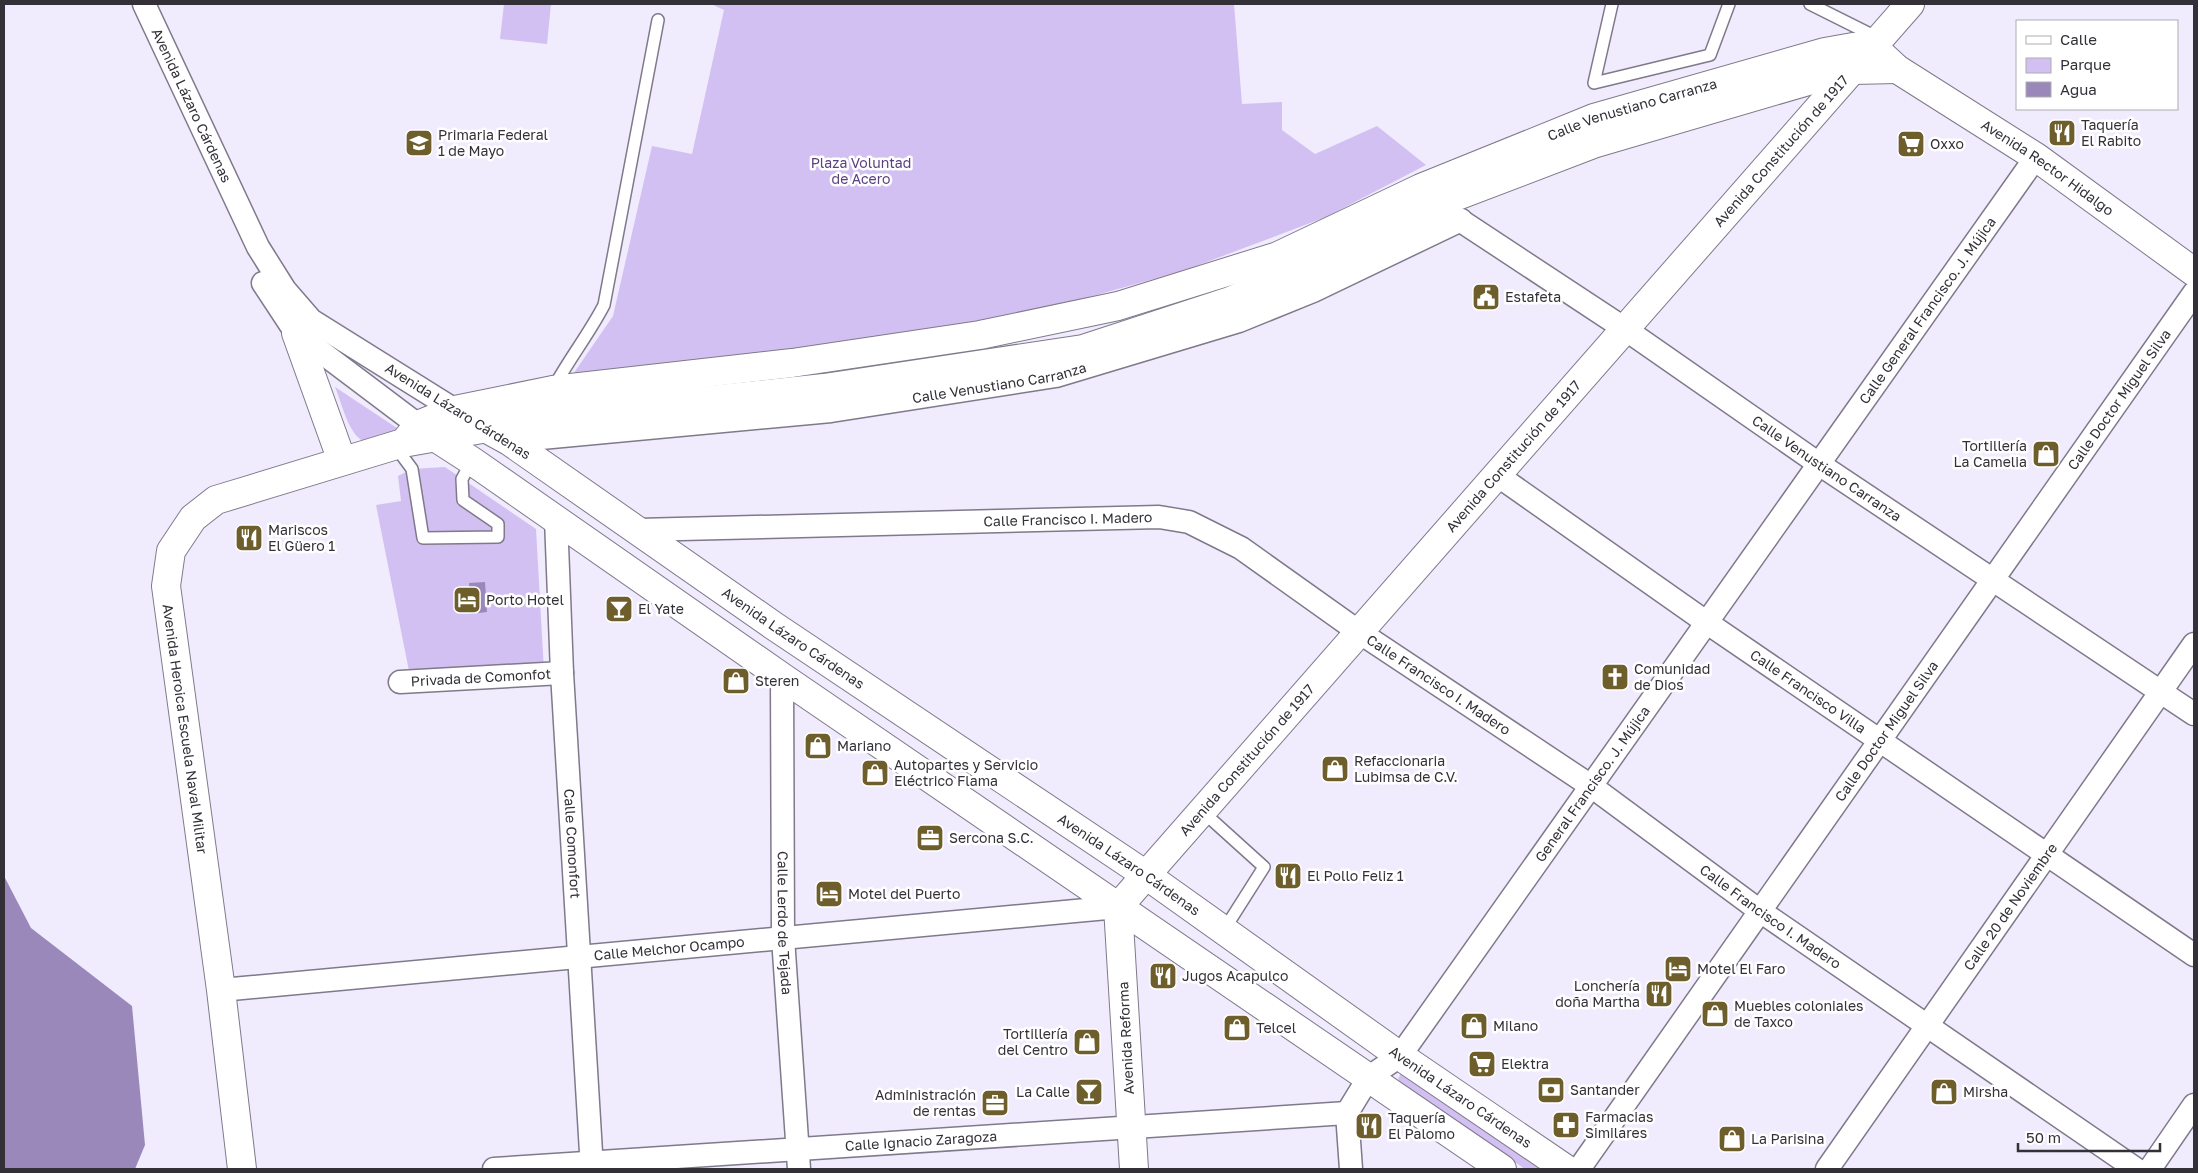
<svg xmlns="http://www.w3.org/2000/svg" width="2198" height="1173" font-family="'Golos Text',sans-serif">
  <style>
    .green { fill: #d3c0f2 }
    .water { fill: #9b88ba }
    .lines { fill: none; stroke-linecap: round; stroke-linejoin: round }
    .lane-casing { stroke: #7f798a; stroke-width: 14 }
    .street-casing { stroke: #7f798a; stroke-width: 25 }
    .secondary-casing { stroke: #7f798a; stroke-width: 30 }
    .lane { stroke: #fff; stroke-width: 11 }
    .street { stroke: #fff; stroke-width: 22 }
    .secondary { stroke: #fff; stroke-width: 28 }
    .labels { text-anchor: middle; stroke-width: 5; stroke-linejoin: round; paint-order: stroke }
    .street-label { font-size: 14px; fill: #333037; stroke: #fff }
    .poi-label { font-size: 14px; fill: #333037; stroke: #fff; text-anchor: start }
    .park-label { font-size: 14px; fill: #5b4080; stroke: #fff }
  </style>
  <rect width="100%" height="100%" fill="#f1ebfe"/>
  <g class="green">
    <polygon points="504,4 551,4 547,44 500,39"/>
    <polygon points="711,4 1234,4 1242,104 1282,102 1282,130 1315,154 1377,126 1426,165 1326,217 1183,271 1017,317 784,352 569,380 613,316 652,146 692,154 724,10"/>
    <path d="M335 387 400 430 365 442C348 435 342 403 335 387Z"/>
    <polygon points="445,467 536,529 544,671 410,676 376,505 401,501 398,476 412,469"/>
    <polygon points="1401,1073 1545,1169 1525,1169 1401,1084 1398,1079"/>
  </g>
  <g class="water">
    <polygon points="485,582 487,612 471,614 469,583"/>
    <polygon points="4,876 31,928 132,1006 145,1145 135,1169 4,1169"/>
  </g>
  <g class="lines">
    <defs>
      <g id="lane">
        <polyline points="1612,4 1594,83 1710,55 1729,4"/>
        <polyline points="1810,4 1880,39"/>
        <path d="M554 387C569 359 589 334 604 305L658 20"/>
        <polyline points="395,446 412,469 423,538 498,537 498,524 463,500 462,479 472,461"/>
        <polyline points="1202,811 1264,867 1224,930"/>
      </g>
      <g id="street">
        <path id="s1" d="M144 4 258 247 285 290 311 320 455 410"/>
        <path id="s2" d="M1449 213 1625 329 1819 464 2194 714"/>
        <polyline points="263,283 296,333 418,425"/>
        <path id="s3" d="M509 441 831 411 1056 376 1239 321 1313 291 1461 220"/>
        <path id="s4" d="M1497 475 1706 622 2194 955"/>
        <path id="s5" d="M556 519 562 673 592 1169"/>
        <path id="s6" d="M639 530 1159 517 1189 522 1241 548 1359 632 1591 786 1760 911 2136 1169"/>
        <path id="s7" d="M782 677 783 938 799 1169"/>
        <path id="s8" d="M400 682 562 673"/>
        <path id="s9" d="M221 990 1118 907"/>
        <path id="s10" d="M494 1169 1347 1113"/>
        <path id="s11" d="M1351 1169 1347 1113 1369 1077 1400 1056 2036 157"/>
        <path id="s12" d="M1579 1169 2194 293"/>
        <path id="s13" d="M1827 1169 2194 644"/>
        <polyline points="2150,1169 2194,1105"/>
      </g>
      <g id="secondary">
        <path id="s14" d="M1883 56 1897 69 2036 157 2194 272"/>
        <polyline points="296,333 342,461"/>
        <path id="s15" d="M480 425 509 441 774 626 1146 875 1400 1056 1566 1169"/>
        <polyline points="427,432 472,461 782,677 1502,1169"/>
        <path id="s16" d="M407 439 418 425 455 410 553 390 792 363 980 335 1118 306 1278 256 1421 188 1594 118 1825 52 1853 47H1873"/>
        <polyline points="242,1169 221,990 166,586 171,551 193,518 216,500 403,443 556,416 824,388 1083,349 1230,301 1416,219 1436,204 1596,143 1832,74 1853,70 1897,69"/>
        <path id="s17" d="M1134 1169 1118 907 1910 4"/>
      </g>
    </defs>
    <use href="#lane" class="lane-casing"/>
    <use href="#street" class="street-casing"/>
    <use href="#secondary" class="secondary-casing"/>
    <use href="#lane" class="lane"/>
    <use href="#street" class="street"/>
    <use href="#secondary" class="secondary"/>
  </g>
  <defs>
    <symbol id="restaurant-square" viewBox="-11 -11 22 22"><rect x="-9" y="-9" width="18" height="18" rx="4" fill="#6e5e2c" stroke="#fff"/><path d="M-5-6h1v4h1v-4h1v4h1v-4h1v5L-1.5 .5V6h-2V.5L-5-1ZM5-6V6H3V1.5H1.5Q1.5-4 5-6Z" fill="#fff"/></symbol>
    <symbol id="school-square" viewBox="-11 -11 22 22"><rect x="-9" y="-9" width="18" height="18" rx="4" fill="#6e5e2c" stroke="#fff"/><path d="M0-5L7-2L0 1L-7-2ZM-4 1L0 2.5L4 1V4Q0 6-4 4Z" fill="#fff"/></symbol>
    <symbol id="supermarket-square" viewBox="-11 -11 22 22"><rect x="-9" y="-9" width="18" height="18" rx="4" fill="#6e5e2c" stroke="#fff"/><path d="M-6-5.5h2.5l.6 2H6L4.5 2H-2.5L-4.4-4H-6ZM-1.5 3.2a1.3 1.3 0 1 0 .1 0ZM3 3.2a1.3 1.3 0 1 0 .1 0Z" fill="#fff"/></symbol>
    <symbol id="civic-square" viewBox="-11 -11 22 22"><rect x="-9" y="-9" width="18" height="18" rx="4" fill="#6e5e2c" stroke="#fff"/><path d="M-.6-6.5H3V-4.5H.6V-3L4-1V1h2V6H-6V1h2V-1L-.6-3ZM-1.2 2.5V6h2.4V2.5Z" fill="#fff"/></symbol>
    <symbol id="shop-square" viewBox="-11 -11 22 22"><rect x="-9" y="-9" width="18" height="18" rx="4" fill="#6e5e2c" stroke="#fff"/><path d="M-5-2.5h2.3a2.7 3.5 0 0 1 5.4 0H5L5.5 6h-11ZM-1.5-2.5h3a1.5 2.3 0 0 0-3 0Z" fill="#fff"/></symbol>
    <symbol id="hotel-square" viewBox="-11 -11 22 22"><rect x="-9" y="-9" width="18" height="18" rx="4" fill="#6e5e2c" stroke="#fff"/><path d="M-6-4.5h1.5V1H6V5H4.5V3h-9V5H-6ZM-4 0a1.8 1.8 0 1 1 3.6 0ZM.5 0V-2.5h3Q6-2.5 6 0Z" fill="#fff"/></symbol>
    <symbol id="bar-square" viewBox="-11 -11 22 22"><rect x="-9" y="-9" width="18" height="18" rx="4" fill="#6e5e2c" stroke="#fff"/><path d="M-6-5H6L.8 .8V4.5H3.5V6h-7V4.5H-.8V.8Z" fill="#fff"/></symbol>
    <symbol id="church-square" viewBox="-11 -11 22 22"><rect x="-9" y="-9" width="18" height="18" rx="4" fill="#6e5e2c" stroke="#fff"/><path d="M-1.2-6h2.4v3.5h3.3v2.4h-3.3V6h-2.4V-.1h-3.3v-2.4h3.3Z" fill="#fff"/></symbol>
    <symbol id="office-square" viewBox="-11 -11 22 22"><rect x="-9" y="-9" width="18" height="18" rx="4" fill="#6e5e2c" stroke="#fff"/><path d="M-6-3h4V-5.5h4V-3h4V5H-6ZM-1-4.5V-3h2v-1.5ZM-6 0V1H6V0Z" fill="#fff"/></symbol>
    <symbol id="bank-square" viewBox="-11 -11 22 22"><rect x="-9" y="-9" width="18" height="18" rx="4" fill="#6e5e2c" stroke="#fff"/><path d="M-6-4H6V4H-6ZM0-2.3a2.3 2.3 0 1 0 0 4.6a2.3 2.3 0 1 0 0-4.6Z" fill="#fff"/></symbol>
    <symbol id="pharmacy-square" viewBox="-11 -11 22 22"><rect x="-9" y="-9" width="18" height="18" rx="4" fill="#6e5e2c" stroke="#fff"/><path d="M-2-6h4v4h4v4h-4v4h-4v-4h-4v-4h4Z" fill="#fff"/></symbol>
  </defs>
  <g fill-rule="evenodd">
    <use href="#restaurant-square" x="2046" y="117" width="32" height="32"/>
    <use href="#school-square" x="403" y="127" width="32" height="32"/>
    <use href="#supermarket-square" x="1895" y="128" width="32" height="32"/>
    <use href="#civic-square" x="1470" y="281" width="32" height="32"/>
    <use href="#shop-square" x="2030" y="438" width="32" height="32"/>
    <use href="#restaurant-square" x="233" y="522" width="32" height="32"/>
    <use href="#hotel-square" x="451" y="584" width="32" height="32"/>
    <use href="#bar-square" x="603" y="593" width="32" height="32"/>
    <use href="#church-square" x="1599" y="661" width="32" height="32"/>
    <use href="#shop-square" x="720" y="665" width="32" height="32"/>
    <use href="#shop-square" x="802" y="730" width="32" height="32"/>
    <use href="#shop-square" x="1319" y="753" width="32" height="32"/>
    <use href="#shop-square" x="859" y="757" width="32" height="32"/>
    <use href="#office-square" x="914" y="822" width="32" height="32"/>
    <use href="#restaurant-square" x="1272" y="860" width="32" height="32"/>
    <use href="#hotel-square" x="813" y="878" width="32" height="32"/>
    <use href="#hotel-square" x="1662" y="953" width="32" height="32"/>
    <use href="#restaurant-square" x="1147" y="960" width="32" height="32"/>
    <use href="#restaurant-square" x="1643" y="978" width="32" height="32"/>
    <use href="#shop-square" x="1699" y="998" width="32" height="32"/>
    <use href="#shop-square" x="1458" y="1010" width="32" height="32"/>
    <use href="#shop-square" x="1221" y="1012" width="32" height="32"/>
    <use href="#shop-square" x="1071" y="1026" width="32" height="32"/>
    <use href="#supermarket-square" x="1466" y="1048" width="32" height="32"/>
    <use href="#bank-square" x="1535" y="1074" width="32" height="32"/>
    <use href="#bar-square" x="1073" y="1076" width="32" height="32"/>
    <use href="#shop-square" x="1928" y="1076" width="32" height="32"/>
    <use href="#office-square" x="979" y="1087" width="32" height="32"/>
    <use href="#pharmacy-square" x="1550" y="1109" width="32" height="32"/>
    <use href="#restaurant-square" x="1353" y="1110" width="32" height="32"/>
    <use href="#shop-square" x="1716" y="1123" width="32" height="32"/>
  </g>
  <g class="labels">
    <g class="street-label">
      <text dy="5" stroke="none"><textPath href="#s1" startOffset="112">Avenida Lázaro Cárdenas</textPath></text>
      <text dy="5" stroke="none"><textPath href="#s16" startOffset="1281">Calle Venustiano Carranza</textPath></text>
      <text dy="5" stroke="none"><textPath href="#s17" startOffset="1268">Avenida Constitución de 1917</textPath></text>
      <text dy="5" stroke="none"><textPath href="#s14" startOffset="199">Avenida Rector Hidalgo</textPath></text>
      <text dy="5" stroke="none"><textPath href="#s11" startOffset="1049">Calle General Francisco. J. Mújica</textPath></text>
      <text dy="5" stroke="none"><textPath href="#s3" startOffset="494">Calle Venustiano Carranza</textPath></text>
      <text dy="5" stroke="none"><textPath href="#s12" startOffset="940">Calle Doctor Miguel Silva</textPath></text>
      <text transform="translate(458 411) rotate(32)" y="5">Avenida Lázaro Cárdenas</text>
      <text dy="5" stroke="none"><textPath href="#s17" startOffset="862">Avenida Constitución de 1917</textPath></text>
      <text dy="5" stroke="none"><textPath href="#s2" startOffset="456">Calle Venustiano Carranza</textPath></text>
      <text dy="5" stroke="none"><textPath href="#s6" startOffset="429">Calle Francisco I. Madero</textPath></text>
      <text dy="5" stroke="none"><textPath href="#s15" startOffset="379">Avenida Lázaro Cárdenas</textPath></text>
      <text dy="5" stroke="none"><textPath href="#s8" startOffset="81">Privada de Comonfot</textPath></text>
      <text dy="5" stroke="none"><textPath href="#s6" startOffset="849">Calle Francisco I. Madero</textPath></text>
      <text dy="5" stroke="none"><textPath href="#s4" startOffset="379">Calle Francisco Villa</textPath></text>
      <text transform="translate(185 729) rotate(82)" y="5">Avenida Heroica Escuela Naval Militar</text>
      <text dy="5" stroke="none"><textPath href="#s12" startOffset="535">Calle Doctor Miguel Silva</textPath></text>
      <text dy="5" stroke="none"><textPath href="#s17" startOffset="458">Avenida Constitución de 1917</textPath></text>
      <text dy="5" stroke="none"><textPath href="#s11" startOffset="469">General Francisco. J. Mújica</textPath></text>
      <text dy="5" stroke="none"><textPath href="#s5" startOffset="325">Calle Comonfort</textPath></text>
      <text dy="5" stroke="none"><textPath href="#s15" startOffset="784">Avenida Lázaro Cárdenas</textPath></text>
      <text dy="5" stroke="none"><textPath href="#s13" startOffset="320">Calle 20 de Noviembre</textPath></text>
      <text dy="5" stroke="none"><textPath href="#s6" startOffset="1254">Calle Francisco I. Madero</textPath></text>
      <text dy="5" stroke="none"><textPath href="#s7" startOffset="246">Calle Lerdo de Tejada</textPath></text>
      <text dy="5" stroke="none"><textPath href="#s9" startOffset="450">Calle Melchor Ocampo</textPath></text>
      <text transform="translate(1126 1038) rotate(-93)" y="5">Avenida Reforma</text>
      <text dy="5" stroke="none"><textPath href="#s15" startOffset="1189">Avenida Lázaro Cárdenas</textPath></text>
      <text dy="5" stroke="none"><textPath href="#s10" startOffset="428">Calle Ignacio Zaragoza</textPath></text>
    </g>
    <g class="poi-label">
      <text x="2081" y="130">Taquería<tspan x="2081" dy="16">El Rabito</tspan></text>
      <text x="438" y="140">Primaria Federal<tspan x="438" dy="16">1 de Mayo</tspan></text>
      <text x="1930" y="149">Oxxo</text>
      <text x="1505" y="302">Estafeta</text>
      <text x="2027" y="451" text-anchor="end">Tortillería<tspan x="2027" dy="16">La Camelia</tspan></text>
      <text x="268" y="535">Mariscos<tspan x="268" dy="16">El Güero 1</tspan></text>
      <text x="486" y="605">Porto Hotel</text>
      <text x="638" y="614">El Yate</text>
      <text x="1634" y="674">Comunidad<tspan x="1634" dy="16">de Dios</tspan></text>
      <text x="755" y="686">Steren</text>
      <text x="837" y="751">Mariano</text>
      <text x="1354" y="766">Refaccionaria<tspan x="1354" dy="16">Lubimsa de C.V.</tspan></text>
      <text x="894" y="770">Autopartes y Servicio<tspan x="894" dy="16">Eléctrico Flama</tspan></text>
      <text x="949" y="843">Sercona S.C.</text>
      <text x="1307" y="881">El Pollo Feliz 1</text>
      <text x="848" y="899">Motel del Puerto</text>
      <text x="1697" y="974">Motel El Faro</text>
      <text x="1182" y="981">Jugos Acapulco</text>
      <text x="1640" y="991" text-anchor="end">Lonchería<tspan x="1640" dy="16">doña Martha</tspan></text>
      <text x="1734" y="1011">Muebles coloniales<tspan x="1734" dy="16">de Taxco</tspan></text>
      <text x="1493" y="1031">Milano</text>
      <text x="1256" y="1033">Telcel</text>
      <text x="1068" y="1039" text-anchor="end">Tortillería<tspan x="1068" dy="16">del Centro</tspan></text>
      <text x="1501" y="1069">Elektra</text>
      <text x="1570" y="1095">Santander</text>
      <text x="1070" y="1097" text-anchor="end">La Calle</text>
      <text x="1963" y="1097">Mirsha</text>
      <text x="976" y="1100" text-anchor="end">Administración<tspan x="976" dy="16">de rentas</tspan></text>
      <text x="1585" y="1122">Farmacias<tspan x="1585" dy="16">Similares</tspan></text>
      <text x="1388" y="1123">Taquería<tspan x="1388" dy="16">El Palomo</tspan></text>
      <text x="1751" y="1144">La Parisina</text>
    </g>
    <g class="park-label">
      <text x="861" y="168">Plaza Voluntad<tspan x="861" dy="16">de Acero</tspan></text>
    </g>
  </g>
  <rect width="2198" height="1173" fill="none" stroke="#333037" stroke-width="10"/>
  <rect x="2016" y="20" width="162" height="90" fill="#ffffff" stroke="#adacaf"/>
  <rect x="2026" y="36" width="25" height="8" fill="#ffffff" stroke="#adacaf"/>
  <text x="2060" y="45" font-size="15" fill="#333037">Calle</text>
  <rect x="2026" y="58" width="25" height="15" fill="#d3c0f2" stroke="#adacaf"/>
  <text x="2060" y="70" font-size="15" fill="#333037">Parque</text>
  <rect x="2026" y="82" width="25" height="15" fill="#9b88ba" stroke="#adacaf"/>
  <text x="2060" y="95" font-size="15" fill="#333037">Agua</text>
  <path d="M2018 1143v8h142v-8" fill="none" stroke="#333037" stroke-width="2.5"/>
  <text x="2026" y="1143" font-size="15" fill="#333037" stroke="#ffffff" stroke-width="4" paint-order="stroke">50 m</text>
</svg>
